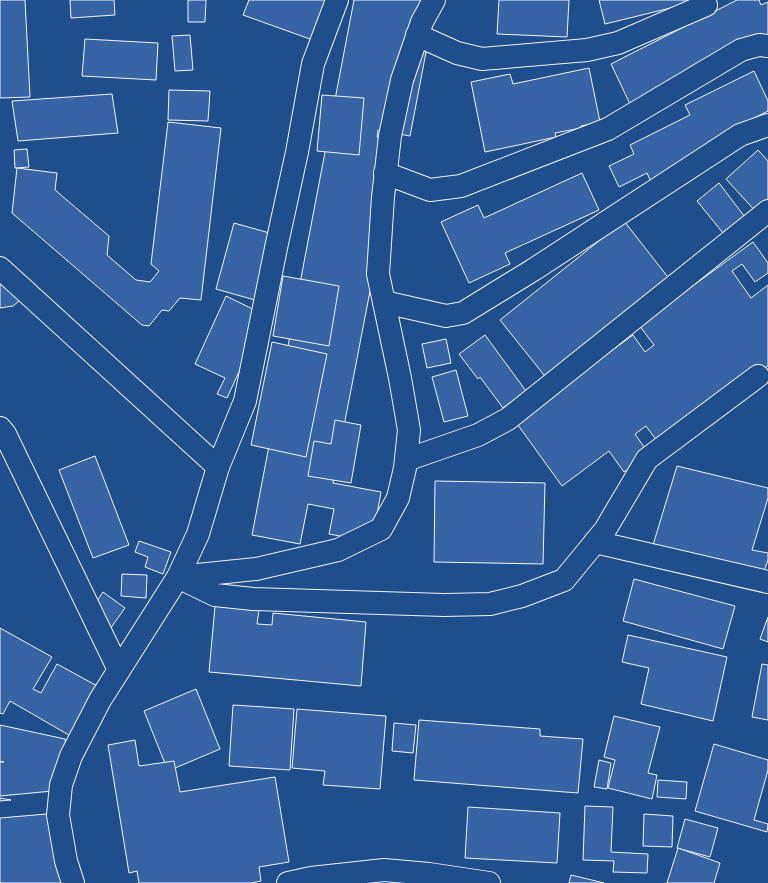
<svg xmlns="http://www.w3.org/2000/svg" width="768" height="883" font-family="'Work Sans',sans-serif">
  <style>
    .building { fill: #3563a3; stroke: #f2f6ff }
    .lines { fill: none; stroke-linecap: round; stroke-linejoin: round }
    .street-casing { stroke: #f2f6ff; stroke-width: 24 }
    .secondary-casing { stroke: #f2f6ff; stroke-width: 24 }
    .street { stroke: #1f4e8c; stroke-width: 22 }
    .secondary { stroke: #1f4e8c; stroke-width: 22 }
  </style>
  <rect width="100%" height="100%" fill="#1f4e8c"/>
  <g class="building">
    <polygon points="0,0 25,0 30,97 0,98"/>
    <polygon points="70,0 114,0 115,15 71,18"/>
    <polygon points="188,0 206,0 205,22 188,22"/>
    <polygon points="249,0 337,0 321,43 243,15"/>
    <polygon points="354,0 436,0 410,136 378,130 377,137 399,141 333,483 381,492 372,542 329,534 334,509 308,504 300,544 252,535"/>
    <polygon points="499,0 569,0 567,37 497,34"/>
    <polygon points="599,0 703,0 605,24"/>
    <polygon points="737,0 759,0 761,5 768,2 768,35 630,104 611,64"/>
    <polygon points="190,35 193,70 175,71 172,36"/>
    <polygon points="85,39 158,43 156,80 82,76"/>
    <polygon points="589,68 600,122 581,126 581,128 555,133 556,137 485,152 471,82 510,74 513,84"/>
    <polygon points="754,71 768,101 768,111 750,120 756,131 651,182 647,173 619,187 609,166 634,154 630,145 690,115 685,105"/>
    <polygon points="169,90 210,91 208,121 168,120"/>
    <polygon points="112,94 118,133 18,141 12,101"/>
    <polygon points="322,95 364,98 359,155 317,151"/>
    <polygon points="168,122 221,128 201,300 180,298 169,311 162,310 149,326 142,325 12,213 17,168 57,173 55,190 109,236 107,255 136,280 150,282 159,271 151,264"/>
    <polygon points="27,149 29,167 15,168 14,150"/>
    <polygon points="758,150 768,161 768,205 758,214 726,179"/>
    <polygon points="582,173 599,210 505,253 510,264 469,283 441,222 478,205 484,218"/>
    <polygon points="719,183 748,221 727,238 697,201"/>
    <polygon points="624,221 671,281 548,380 500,320"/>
    <polygon points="234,223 273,234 255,300 216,289"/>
    <polygon points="753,242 768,263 768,273 755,282 742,264 732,271 751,298 768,285 768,366 660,445 646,426 635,434 649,454 624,472 609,451 562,486 515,421 633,335 645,352 654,345 639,325"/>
    <polygon points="0,263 26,295 13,306 0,308"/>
    <polygon points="283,276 339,286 329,346 273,336"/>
    <polygon points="226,296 265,315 227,398 217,394 225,378 195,364"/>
    <polygon points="485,335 526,391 503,408 480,377 478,379 459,354"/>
    <polygon points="446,339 451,363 427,368 422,344"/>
    <polygon points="272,342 327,354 306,457 251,445"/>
    <polygon points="456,370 468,416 444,422 432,377"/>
    <polygon points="335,420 361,425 351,483 308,476 314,441 331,444"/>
    <polygon points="95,456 129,545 93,558 59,470"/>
    <polygon points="677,466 768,488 768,498 752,550 768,553 768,560 764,571 653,545"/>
    <polygon points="435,481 545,483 543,564 434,562"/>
    <polygon points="139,541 171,552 163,574 145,567 148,557 135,552"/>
    <polygon points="122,574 147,575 146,598 121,596"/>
    <polygon points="634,579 735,606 723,649 623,621"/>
    <polygon points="103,592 125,608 110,629 88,614"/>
    <polygon points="215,606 259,610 257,624 272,625 273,613 366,622 361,686 209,672"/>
    <polygon points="768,617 768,642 760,639"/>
    <polygon points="0,628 52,657 33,689 41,693 57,664 101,688 74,738 10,701 3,714 0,713"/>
    <polygon points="628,635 727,657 713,721 641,704 649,668 622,662"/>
    <polygon points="762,664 768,665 768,720 752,717"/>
    <polygon points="196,689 220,749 168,771 144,711"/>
    <polygon points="233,705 294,709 290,770 229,766"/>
    <polygon points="297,709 386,716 380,789 323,785 325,771 292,768"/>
    <polygon points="614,716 660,727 648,773 657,775 652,799 608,788 615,760 604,757"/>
    <polygon points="419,720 540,729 540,736 583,739 578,793 414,780"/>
    <polygon points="394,723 416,725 413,753 392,751"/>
    <polygon points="0,725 65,739 67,756 63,790 0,796 0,762 4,762 0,761"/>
    <polygon points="135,740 139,766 174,761 180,792 275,777 289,862 259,867 261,881 251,883 139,883 137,871 129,873 108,745"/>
    <polygon points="714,744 768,760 768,770 754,820 768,824 767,832 695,811"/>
    <polygon points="599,760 611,763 607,789 594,787"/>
    <polygon points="658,780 687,782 686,799 657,797"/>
    <polygon points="0,798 11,800 0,801"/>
    <polygon points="585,806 613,807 611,852 648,854 647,873 613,872 614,861 583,860"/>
    <polygon points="468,807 560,813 557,863 465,858"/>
    <polygon points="58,813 65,883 0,883 0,818"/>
    <polygon points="644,814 673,816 672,847 643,846"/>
    <polygon points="685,819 718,828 710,857 677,848"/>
    <polygon points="678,848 720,863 714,883 667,883"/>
    <polygon points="571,875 604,883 569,883"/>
  </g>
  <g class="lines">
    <defs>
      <g id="street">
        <polyline points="417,35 457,53 482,59 587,50 618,43 706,5"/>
        <polyline points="385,173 430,190 461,186 608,129 741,50 759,45 768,46"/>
        <polyline points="384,302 446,316 463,313 533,270 740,135 768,125"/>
        <polyline points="0,428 5,434 119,670"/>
        <polyline points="406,460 478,435 508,419 768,211"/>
        <polyline points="595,542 768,582"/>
        <polyline points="178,577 256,569 338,550 381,529 398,498 405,468 409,430 400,378 378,274 383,197 390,136 402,80 422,22 434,0"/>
        <polyline points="178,577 215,595 253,599 444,605 490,604 522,596 564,580 605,530 647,459 758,376"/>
        <polyline points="288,883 311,878 384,870 429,874 489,883"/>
      </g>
      <g id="secondary">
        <polyline points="0,268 218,467"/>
        <polyline points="73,883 66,861 58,815 61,785 71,756 100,700 178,577 198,534 218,467 245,401 276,248 297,152 313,64 337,0"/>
      </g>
    </defs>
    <use href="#street" class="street-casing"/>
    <use href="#secondary" class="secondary-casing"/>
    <use href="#street" class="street"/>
    <use href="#secondary" class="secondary"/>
  </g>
</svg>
